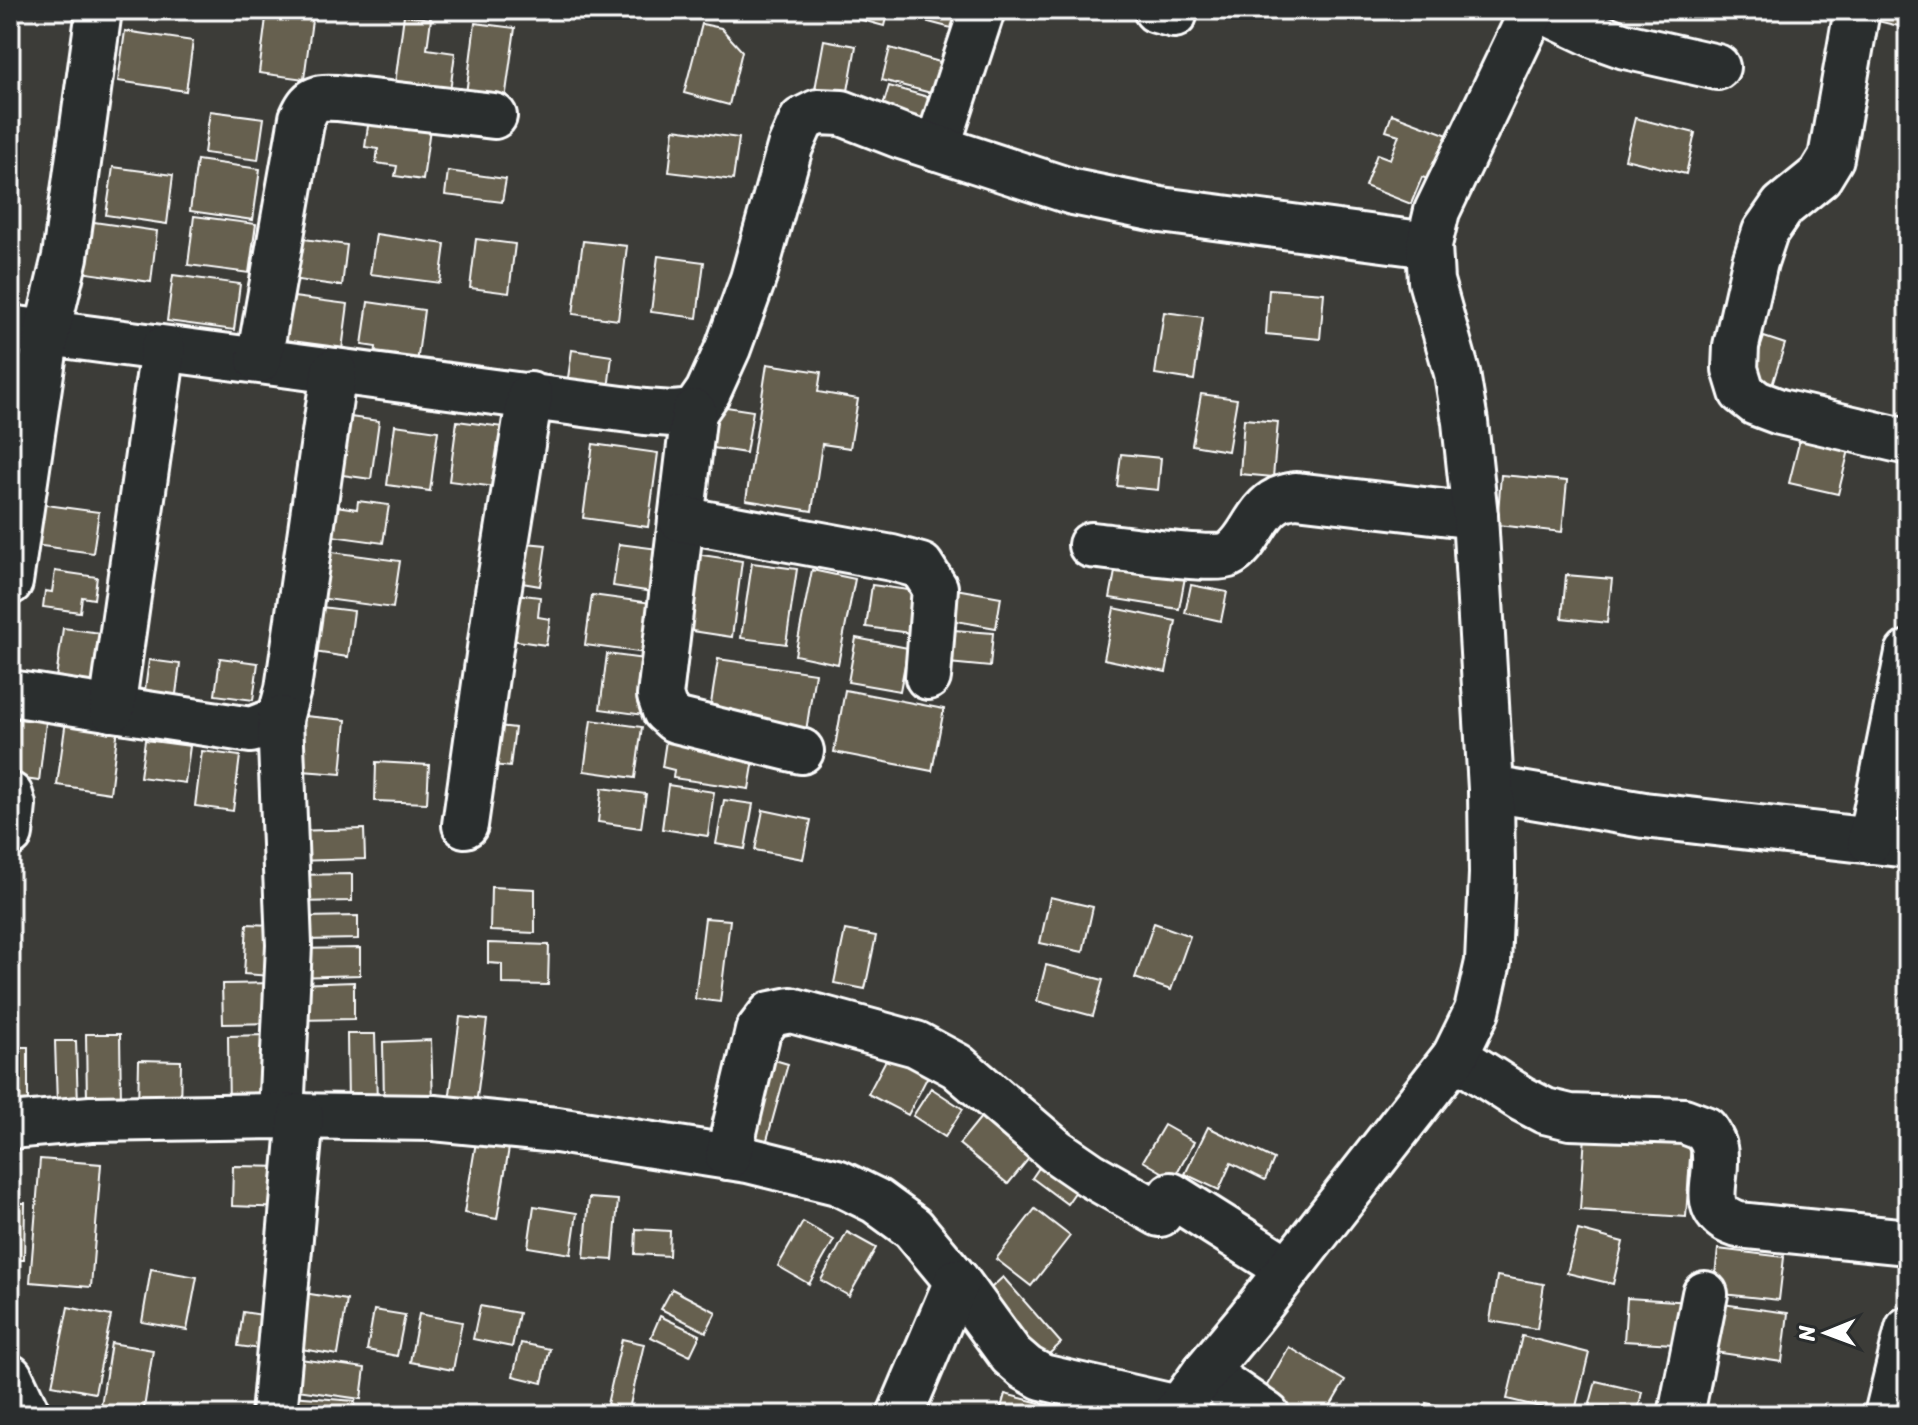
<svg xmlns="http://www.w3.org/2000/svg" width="1918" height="1425" font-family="Sriracha,sans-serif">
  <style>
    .building { fill: #66604f; stroke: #fff; stroke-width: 2 }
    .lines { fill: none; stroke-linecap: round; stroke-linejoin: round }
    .minor-casing { stroke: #fff; stroke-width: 50 }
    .minor { stroke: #2a2d2e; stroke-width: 44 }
  </style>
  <rect width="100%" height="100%" fill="#3c3c38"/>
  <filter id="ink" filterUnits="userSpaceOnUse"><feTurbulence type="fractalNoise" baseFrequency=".0125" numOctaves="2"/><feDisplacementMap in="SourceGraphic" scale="16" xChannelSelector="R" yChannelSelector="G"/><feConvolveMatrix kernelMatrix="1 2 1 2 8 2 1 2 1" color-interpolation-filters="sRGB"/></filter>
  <g filter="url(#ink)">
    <g class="building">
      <polygon points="267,10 287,10 313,13 304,79 259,73"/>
      <polygon points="825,10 888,10 884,26"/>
      <polygon points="903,10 964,10 959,30 902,15"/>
      <polygon points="1863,10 1908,10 1907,28 1861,17"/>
      <polygon points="404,15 431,19 427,49 455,53 449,99 394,91"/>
      <polygon points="475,23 515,28 504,107 465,102"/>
      <polygon points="702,24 721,28 742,51 729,105 684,93"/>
      <polygon points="125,31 193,41 186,91 118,81"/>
      <polygon points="824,40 856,46 846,102 814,95"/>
      <polygon points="890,48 954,66 946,97 882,80"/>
      <polygon points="889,86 942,101 933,132 880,116"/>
      <polygon points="210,111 264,118 258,160 204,153"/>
      <polygon points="1392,114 1448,135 1431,180 1422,177 1411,204 1365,186 1377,154 1390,159 1399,135 1386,131"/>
      <polygon points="1635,118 1695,133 1686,174 1625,159"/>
      <polygon points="369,119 430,128 423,180 395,176 397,166 376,163 378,149 365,147"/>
      <polygon points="674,129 739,138 733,180 669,172"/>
      <polygon points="197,160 260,169 253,220 190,211"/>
      <polygon points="113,167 173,175 167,224 106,215"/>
      <polygon points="448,171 506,179 502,202 445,195"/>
      <polygon points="194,216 256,224 249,273 188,265"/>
      <polygon points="87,221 157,231 151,282 80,272"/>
      <polygon points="376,234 445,244 440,283 370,274"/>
      <polygon points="297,238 347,245 342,286 291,279"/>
      <polygon points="476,239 515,244 509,293 470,288"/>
      <polygon points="583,241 627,246 618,320 573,314"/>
      <polygon points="658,256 704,262 697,318 651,312"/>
      <polygon points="173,275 240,284 234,330 167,321"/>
      <polygon points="1269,289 1324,293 1320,339 1266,334"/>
      <polygon points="286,296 348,304 340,365 278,356"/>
      <polygon points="368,302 424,310 416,371 374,366 376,347 362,345"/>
      <polygon points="1164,312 1203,317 1194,380 1155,374"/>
      <polygon points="1764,337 1785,344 1768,398 1746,391"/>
      <polygon points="572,350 612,356 607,398 566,392"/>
      <polygon points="767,364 821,372 818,392 858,399 850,448 822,444 812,511 746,500"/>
      <polygon points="1201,394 1237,399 1228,451 1192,445"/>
      <polygon points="707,404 753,411 746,453 700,446"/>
      <polygon points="343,416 379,421 371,479 335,474"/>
      <polygon points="1244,419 1278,422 1273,477 1240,474"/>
      <polygon points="457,421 511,428 503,488 449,481"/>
      <polygon points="395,425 438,431 430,491 387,485"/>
      <polygon points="1801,435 1850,446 1838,494 1789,483"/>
      <polygon points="593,444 658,453 648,527 583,518"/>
      <polygon points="1121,454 1161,458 1158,490 1117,486"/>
      <polygon points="1501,475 1567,481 1562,532 1497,525"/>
      <polygon points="358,501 389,505 383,543 325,535 329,505 357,509"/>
      <polygon points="39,504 99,512 93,553 34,545"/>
      <polygon points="515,542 546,545 540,586 510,581"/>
      <polygon points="619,544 659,549 653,592 613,586"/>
      <polygon points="317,550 400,561 393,608 311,597"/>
      <polygon points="689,553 742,561 732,637 679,629"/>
      <polygon points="1117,561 1186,572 1179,609 1110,598"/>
      <polygon points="752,563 797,569 786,644 741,638"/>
      <polygon points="812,570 855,579 838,664 795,655"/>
      <polygon points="55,571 97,577 94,599 82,597 80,612 43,607 45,591 52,592"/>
      <polygon points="1566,575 1612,579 1607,623 1562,618"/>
      <polygon points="872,585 923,592 917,634 866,627"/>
      <polygon points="1191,585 1227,592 1221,621 1185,613"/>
      <polygon points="950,588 1001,597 996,628 945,619"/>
      <polygon points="516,594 540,597 538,617 550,619 546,645 503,639"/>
      <polygon points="592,595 652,603 645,653 585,645"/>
      <polygon points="313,606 354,611 348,657 307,651"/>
      <polygon points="1114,608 1176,621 1166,672 1104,659"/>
      <polygon points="63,628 101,633 94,691 55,685"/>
      <polygon points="940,629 993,633 990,667 938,662"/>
      <polygon points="856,638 908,648 900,691 848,682"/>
      <polygon points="607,654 652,660 644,715 600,709"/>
      <polygon points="220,658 258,663 253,700 215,695"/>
      <polygon points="718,659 815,673 805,738 708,723"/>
      <polygon points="149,660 180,664 174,709 143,705"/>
      <polygon points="845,690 944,709 932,771 834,752"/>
      <polygon points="305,716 346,720 341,774 289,770 303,743"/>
      <polygon points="10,718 46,722 39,781 10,777"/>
      <polygon points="66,720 118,727 110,793 57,785"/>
      <polygon points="591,720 642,727 635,778 584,771"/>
      <polygon points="481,724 515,728 510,767 476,763"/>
      <polygon points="667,734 756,748 749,789 673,778 674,770 662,767"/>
      <polygon points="145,740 190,746 185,783 140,777"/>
      <polygon points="202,751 240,756 233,811 195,806"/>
      <polygon points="376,762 429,765 427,803 375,801"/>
      <polygon points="668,785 714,792 708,836 662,829"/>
      <polygon points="602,788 646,794 641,828 598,822"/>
      <polygon points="724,800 753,804 745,849 716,844"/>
      <polygon points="763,810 811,820 803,859 755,850"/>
      <polygon points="364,829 365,859 293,861 292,831"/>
      <polygon points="352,874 352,901 294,902 294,875"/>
      <polygon points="491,887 535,889 535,933 490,931"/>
      <polygon points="1050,897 1093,907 1083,952 1040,943"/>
      <polygon points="358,916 358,939 304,940 304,917"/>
      <polygon points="705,918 730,920 720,1002 695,999"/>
      <polygon points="1154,923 1190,936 1171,990 1135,978"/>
      <polygon points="247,924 272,925 270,976 244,974"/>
      <polygon points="845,930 876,936 865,989 834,983"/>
      <polygon points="488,943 549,945 548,985 502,984 502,964 488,963"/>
      <polygon points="360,948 360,975 295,977 294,949"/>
      <polygon points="1046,965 1103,980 1093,1016 1037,1001"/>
      <polygon points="354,982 354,1019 296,1020 294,984"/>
      <polygon points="279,983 279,1023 223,1024 222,984"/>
      <polygon points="460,1017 487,1020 475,1113 448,1109"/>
      <polygon points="86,1034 120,1034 121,1102 87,1102"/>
      <polygon points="347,1034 375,1034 377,1102 348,1103"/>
      <polygon points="268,1035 269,1110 229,1111 228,1036"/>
      <polygon points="431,1040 433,1102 384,1103 383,1042"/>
      <polygon points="55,1041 76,1041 78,1105 57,1105"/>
      <rect x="10" y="1047" width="18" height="68"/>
      <polygon points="761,1056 788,1064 765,1147 737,1139"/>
      <polygon points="888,1056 928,1076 908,1115 868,1094"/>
      <polygon points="139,1060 181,1061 180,1112 138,1111"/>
      <polygon points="931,1088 963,1109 945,1137 913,1116"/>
      <polygon points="981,1117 1030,1157 1008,1184 959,1144"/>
      <polygon points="1164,1125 1194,1142 1174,1179 1143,1161"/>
      <polygon points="1208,1127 1274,1159 1265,1180 1231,1163 1219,1190 1185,1174"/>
      <polygon points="1585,1135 1691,1142 1686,1217 1580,1210"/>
      <polygon points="476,1142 509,1148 497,1219 464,1213"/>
      <polygon points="40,1159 101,1164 91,1287 30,1282"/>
      <polygon points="1043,1162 1078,1188 1067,1204 1032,1178"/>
      <polygon points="233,1166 288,1167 287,1208 232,1206"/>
      <polygon points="589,1198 618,1200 613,1260 584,1258"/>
      <polygon points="10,1203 25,1203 24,1260 10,1260"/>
      <polygon points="534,1206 577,1213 571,1254 528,1247"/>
      <polygon points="1035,1209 1070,1236 1031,1286 996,1259"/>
      <polygon points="803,1222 834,1240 809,1284 778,1266"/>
      <polygon points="636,1229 670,1231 669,1256 635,1254"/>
      <polygon points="1578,1230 1623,1242 1613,1284 1567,1273"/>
      <polygon points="847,1232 876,1248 849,1296 821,1280"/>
      <polygon points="1718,1249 1784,1257 1779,1300 1713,1293"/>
      <polygon points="151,1269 197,1277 187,1330 142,1322"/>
      <polygon points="1497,1276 1544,1284 1537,1329 1490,1321"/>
      <polygon points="1003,1277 1061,1343 1038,1364 980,1298"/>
      <polygon points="672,1289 716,1312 706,1332 661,1309"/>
      <polygon points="298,1292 347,1300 338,1355 289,1347"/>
      <polygon points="1627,1298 1692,1302 1690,1345 1624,1341"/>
      <polygon points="1715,1303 1788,1313 1782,1362 1708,1351"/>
      <polygon points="480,1306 519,1313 512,1347 473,1339"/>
      <polygon points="68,1307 111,1316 95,1393 52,1385"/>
      <polygon points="374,1310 405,1315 397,1356 367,1350"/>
      <polygon points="243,1312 281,1318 276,1351 238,1346"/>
      <polygon points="419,1314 462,1322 453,1370 410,1362"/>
      <polygon points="660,1316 700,1335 690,1356 651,1337"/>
      <polygon points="1522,1336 1589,1353 1574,1415 1507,1399"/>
      <polygon points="622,1339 644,1344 629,1409 607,1404"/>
      <polygon points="111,1343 153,1350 143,1415 117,1415 100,1412"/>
      <polygon points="521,1343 550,1349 542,1383 513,1376"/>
      <polygon points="1289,1347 1345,1381 1325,1415 1271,1415 1255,1406"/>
      <polygon points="293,1358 365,1368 361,1399 290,1389"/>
      <polygon points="1596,1381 1642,1392 1637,1415 1587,1415"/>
      <polygon points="1005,1394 1055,1407 1053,1415 999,1415"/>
      <polygon points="291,1396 355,1401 353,1415 289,1415"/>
      <polygon points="1426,1403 1485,1415 1424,1415"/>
    </g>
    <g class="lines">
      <defs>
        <g id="minor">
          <polyline points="1156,10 1174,15"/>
          <polyline points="1542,10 1597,36 1625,46 1717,67"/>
          <polyline points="1857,10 1831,158 1820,176 1783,206 1765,232 1755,262 1736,346 1735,369 1742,392 1756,403 1780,412 1908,442"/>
          <polyline points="937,148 982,10"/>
          <polyline points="10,328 645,412 673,414 694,412 708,392 728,348 753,279 790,147 802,120 818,112 842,113 901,136 1073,192 1161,210 1429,245"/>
          <path d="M259 360 302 118C311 98 316 97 337 98L494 116"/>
          <polyline points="694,412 660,696 665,711 675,720 801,751"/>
          <polyline points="681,519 892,558 921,566 935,588 928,677"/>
          <path d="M1091 545C1113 547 1214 562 1228 555 1250 545 1255 511 1278 500 1283 497 1290 496 1296 495L1475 516"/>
          <polyline points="10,582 47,332 65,257 99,10"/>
          <polyline points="10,693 251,730 280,719 288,689 334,371"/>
          <polyline points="112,709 163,349"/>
          <polyline points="280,719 289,945 281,1116"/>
          <polyline points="1491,789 1644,815 1908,845"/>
          <polyline points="10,795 13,805 10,834"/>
          <polyline points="465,825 497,599 530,395"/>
          <polyline points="1870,841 1908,653"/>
          <path d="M1455 1056 1522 1099 1545 1111 1570 1117 1684 1121 1705 1129C1708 1134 1713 1141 1714 1147 1721 1179 1695 1211 1738 1225L1908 1242"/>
          <polyline points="10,1126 91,1119 281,1116 434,1118 557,1130 748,1160 837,1182 876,1201 913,1228 957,1281 1011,1355 1026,1368 1042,1377 1178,1408"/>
          <polyline points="728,1157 758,1031 771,1014 791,1010 916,1044 957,1066 1056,1151 1091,1175 1160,1214 1171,1195 1288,1269"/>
          <polyline points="1205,1372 1267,1415"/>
          <polyline points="10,1377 28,1415"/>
          <polyline points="274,1415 301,1116"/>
          <polyline points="900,1415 957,1281"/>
          <polyline points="1174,1415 1205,1372 1250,1318 1455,1056 1477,1011 1488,962 1492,874 1491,789 1475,516 1465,422 1457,373 1431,281 1429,245 1437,211 1533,10"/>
          <polyline points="1681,1415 1705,1294"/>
          <polyline points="1887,1415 1908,1329"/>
        </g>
      </defs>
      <use href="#minor" class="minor-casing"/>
      <use href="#minor" class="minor"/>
    </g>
  </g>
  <rect width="1918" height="1425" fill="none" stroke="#2a2d2e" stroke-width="40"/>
  <rect x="20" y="20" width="1878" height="1385" fill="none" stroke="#fff" stroke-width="3" filter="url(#ink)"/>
  <g transform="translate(1826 1333) rotate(269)" stroke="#2a2d2e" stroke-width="6" paint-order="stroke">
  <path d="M0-6L14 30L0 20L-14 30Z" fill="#ffffff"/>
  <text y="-12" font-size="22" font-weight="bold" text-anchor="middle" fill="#ffffff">N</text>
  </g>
</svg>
